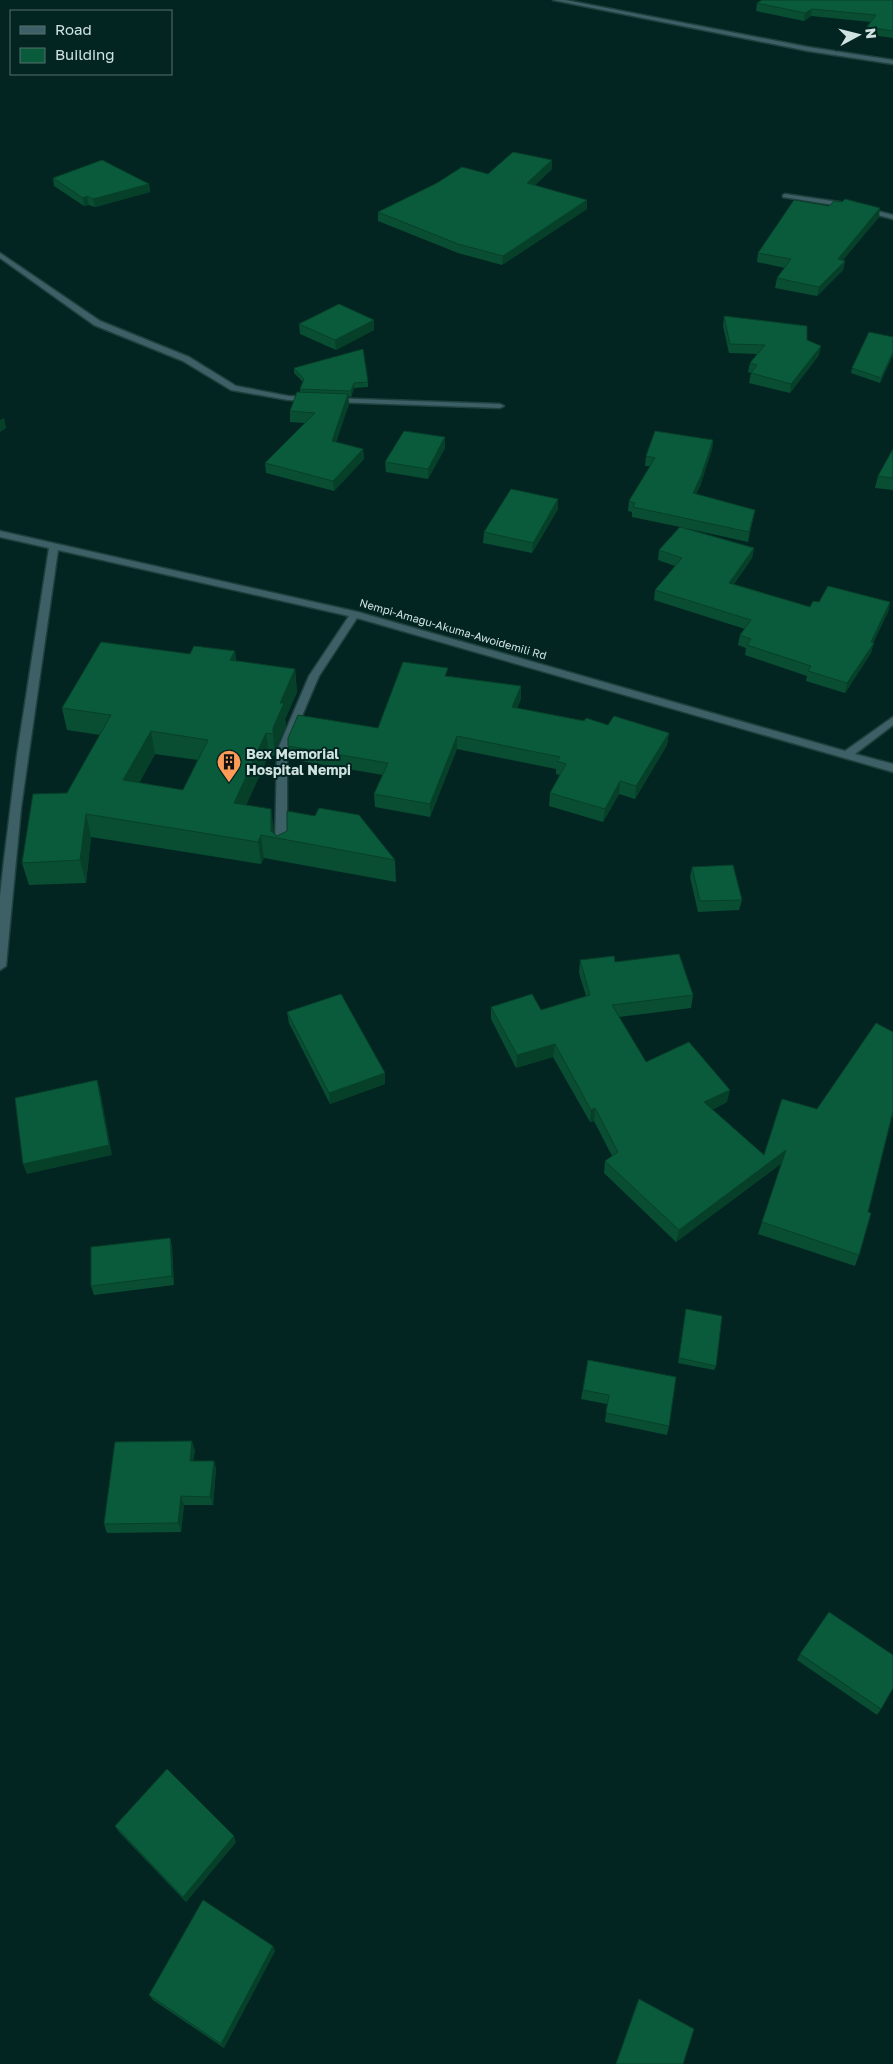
<svg xmlns="http://www.w3.org/2000/svg" width="893" height="2064" font-family="'Golos Text',sans-serif">
  <style>
    .lines { fill: none; stroke-linecap: round; stroke-linejoin: round }
    .street-casing { stroke: #1f403d; stroke-width: 3 }
    .street { fill: #3d5f66; fill-rule: evenodd }
    .wall { fill: #094e33; fill-rule: evenodd }
    .shaded-wall { fill: #074029 }
    .building { fill: #0a5b3b; stroke: #074029; fill-rule: evenodd }
    .labels { text-anchor: middle; stroke-width: 4; stroke-linejoin: round; paint-order: stroke }
    .far-street-label { font-size: 11px; fill: #d1e3e1; stroke: #022522 }
    .poi-label { font-size: 14px; font-weight: bold; fill: #d1e3e1; stroke: #022522; text-anchor: start }
  </style>
  <rect width="100%" height="100%" fill="#022522"/>
  <g class="lines">
    <defs>
      <g id="street">
        <polygon points="553,0 565,0 808,47 893,60 893,64 808,51"/>
        <polygon points="785,194 846,203 893,215 893,219 846,207 783,197 783,195"/>
        <polygon points="0,253 100,321 189,357 236,386 288,396 310,397 314,399 310,401 288,400 231,390 183,361 94,325 0,258"/>
        <polygon points="330,398 500,404 504,406 500,408 333,402 330,402"/>
        <polygon points="0,531 358,612 845,751 893,717 893,725 855,754 893,764 893,772 357,618 319,676 287,751 287,850 281,854 275,850 277,751 309,676 349,616 58,550 21,808 6,966 0,970 0,896 4,860 17,755 49,548 0,537"/>
      </g>
    </defs>
    <use href="#street" class="street-casing"/>
    <use href="#street" class="street"/>
  </g>
  <g class="wall">
    <polygon points="893,0 893,38 865,34 867,27 871,22 811,16 804,21 756,11 757,3"/>
    <polygon points="552,169 535,185 587,209 502,265 458,253 378,221 378,212 488,174"/>
    <polygon points="53,178 149,184 150,192 95,207 89,205 84,206 54,186"/>
    <polygon points="879,217 843,260 845,261 843,270 817,296 775,288 777,278 785,268 757,262 758,253"/>
    <polygon points="724,316 807,340 819,355 790,393 749,383 751,373 748,372 750,363 757,354 729,353 723,326"/>
    <polygon points="374,320 374,330 336,350 300,334 299,324"/>
    <polygon points="893,337 893,355 880,383 851,373 852,368"/>
    <polygon points="294,368 368,382 368,387 354,388 351,397 348,396 349,404 336,442 363,449 364,459 334,491 266,473 265,463 305,423 290,422 290,411 300,392 300,389 303,382 294,373"/>
    <polygon points="713,440 712,449 700,486 696,494 755,510 748,542 685,528 754,548 752,558 734,584 810,607 819,602 890,602 888,612 873,643 871,653 845,693 806,681 807,676 745,655 746,648 738,645 740,635 745,629 654,600 655,590 675,566 658,560 659,550 680,527 632,517 632,512 628,511 629,501 650,466 645,466 646,456"/>
    <polygon points="445,448 428,479 386,472 385,462"/>
    <polygon points="893,449 893,490 875,488 878,476"/>
    <polygon points="558,499 558,509 532,553 483,543 484,532"/>
    <path d="M235 651 236 661 295 669 297 692 285 719 286 726 275 750V756L269 755 246 805 277 836 395 860 396 882 264 858 261 864 91 837 86 883 29 885 22 863 67 793 100 735 67 730 62 708 190 654ZM155 754 198 760 183 790 139 783Z"/>
    <polygon points="448,676 521,686 521,699 517,708 608,725 669,733 667,745 635,799 619,794 603,822 549,806 550,793 560,775 556,774 556,769 457,749 430,817 375,807 374,794 383,775 289,759 288,746 378,728"/>
    <polygon points="692,867 742,900 739,910 698,912 690,877"/>
    <polygon points="580,960 615,962 693,995 691,1008 619,1017 646,1062 727,1102 712,1110 764,1155 817,1109 893,1032 893,1117 892,1116 868,1212 859,1255 855,1266 758,1234 782,1163 676,1242 604,1173 605,1161 612,1156 594,1121 590,1122 553,1057 516,1068 491,1019 491,1007 541,1010 586,996 579,973"/>
    <polygon points="287,1012 385,1084 330,1104 289,1023"/>
    <polygon points="170,1238 172,1248 174,1285 94,1295 91,1286"/>
    <polygon points="686,1309 716,1366 714,1370 678,1363"/>
    <polygon points="588,1360 669,1426 667,1435 605,1422 607,1404 581,1399"/>
    <polygon points="195,1450 193,1461 214,1461 216,1469 213,1505 184,1505 181,1532 107,1533 104,1524"/>
    <polygon points="800,1654 881,1709 877,1715 797,1660"/>
    <polygon points="115,1826 236,1842 186,1902 119,1832"/>
    <polygon points="273,1946 275,1951 224,2048 153,2000 149,1995"/>
    <polygon points="639,1999 683,2064 616,2064 637,2003"/>
  </g>
  <g class="shaded-wall">
    <polygon points="812,9 811,16 804,21 805,13"/>
    <polygon points="552,160 552,169 527,192 527,183"/>
    <polygon points="149,184 150,192 95,207 93,199"/>
    <polygon points="87,196 89,205 84,206 83,198"/>
    <polygon points="587,200 587,209 502,265 503,256"/>
    <polygon points="880,208 879,217 836,268 838,259"/>
    <polygon points="845,261 843,270 817,296 819,287"/>
    <polygon points="374,320 374,330 336,350 335,340"/>
    <polygon points="821,346 819,355 790,393 791,384"/>
    <polygon points="893,352 893,355 880,383 881,378"/>
    <polygon points="354,383 354,388 351,397 351,391"/>
    <polygon points="348,394 349,404 332,452 332,441"/>
    <polygon points="4,418 6,428 0,432 0,420"/>
    <polygon points="445,437 445,448 428,479 428,469"/>
    <polygon points="713,440 712,449 700,486 691,503 693,493"/>
    <polygon points="363,449 364,459 334,491 333,481"/>
    <polygon points="558,499 558,509 532,553 533,543"/>
    <polygon points="755,510 753,519 748,542 749,532"/>
    <polygon points="754,548 752,558 728,592 729,583"/>
    <polygon points="890,602 888,612 869,649 874,643 871,653 845,693 847,683 871,642"/>
    <polygon points="235,651 237,674 230,660"/>
    <polygon points="295,669 297,692 285,719 286,726 275,750 275,756 273,734 273,728 280,703"/>
    <polygon points="521,686 521,699 511,720 512,707"/>
    <polygon points="151,731 155,754 128,803 123,780"/>
    <polygon points="266,733 269,755 237,825 234,803"/>
    <polygon points="669,733 667,745 635,799 636,786"/>
    <polygon points="457,736 457,749 430,817 430,804"/>
    <polygon points="620,781 619,794 603,822 605,809"/>
    <polygon points="271,809 274,831 273,838 271,831"/>
    <polygon points="86,814 91,837 86,883 80,860"/>
    <polygon points="261,835 264,858 261,864 258,842"/>
    <polygon points="555,1044 553,1057 516,1068 517,1055"/>
    <polygon points="385,1073 385,1084 330,1104 329,1093"/>
    <polygon points="97,1080 100,1090 112,1155 27,1174 23,1164"/>
    <polygon points="730,1090 727,1102 701,1115 704,1102"/>
    <polygon points="595,1108 594,1121 590,1122 591,1110"/>
    <polygon points="786,1150 783,1162 676,1242 679,1230"/>
    <polygon points="170,1238 172,1248 174,1285 172,1276"/>
    <polygon points="192,1441 195,1450 192,1470 190,1461"/>
    <polygon points="214,1461 216,1469 213,1505 210,1497"/>
    <polygon points="181,1496 184,1505 181,1532 178,1523"/>
    <polygon points="234,1836 236,1842 186,1902 183,1897"/>
    <polygon points="273,1946 275,1951 224,2048 221,2044"/>
  </g>
  <g class="building">
    <polygon points="762,0 893,0 893,31 867,27 876,15 812,9 805,13 757,3"/>
    <polygon points="513,152 552,160 527,183 587,200 503,256 458,244 378,212 437,183 462,167 488,174"/>
    <polygon points="102,160 149,184 93,199 87,196 83,198 53,178"/>
    <polygon points="845,199 880,208 838,259 845,261 819,287 777,278 791,259 758,253 794,200 829,206 834,201 842,202"/>
    <polygon points="339,304 374,320 335,340 299,324"/>
    <polygon points="724,316 807,326 807,340 821,346 791,384 751,373 757,365 750,363 765,345 730,344"/>
    <polygon points="869,332 893,337 893,352 881,378 852,368"/>
    <polygon points="363,349 368,382 354,383 351,391 300,389 304,379 294,368"/>
    <polygon points="297,392 348,394 332,441 363,449 333,481 265,463 315,413 290,411"/>
    <polygon points="404,431 445,437 428,469 385,462"/>
    <polygon points="655,431 713,440 701,476 693,493 755,510 749,532 633,507 635,503 629,501 655,458 646,456"/>
    <polygon points="893,449 893,478 878,476"/>
    <polygon points="511,489 558,499 533,543 484,532"/>
    <polygon points="680,527 754,548 729,583 810,607 813,601 819,602 828,586 890,602 871,642 874,643 847,683 808,671 811,666 747,645 751,639 740,635 751,620 655,590 682,558 659,550"/>
    <path d="M101 642 190 654 194 646 235 651 230 660 295 669 280 703H284L273 728V734L266 733 234 803 271 809V831L277 836 287 831V811L315 816 319 808 359 815 395 860 261 835 258 842 86 814 80 860 22 863 33 794 67 793 111 715 62 708ZM151 731 208 740 183 790 123 780Z"/>
    <polygon points="403,662 448,668 445,676 521,686 512,707 584,721 586,718 608,725 614,716 669,733 636,786 620,781 605,809 550,793 566,764 557,761 560,757 457,736 430,804 374,794 388,763 288,746 288,738 298,715 378,728"/>
    <polygon points="733,865 742,900 700,901 692,867"/>
    <polygon points="679,954 693,995 612,1005 646,1062 689,1042 730,1090 704,1102 764,1155 782,1099 817,1109 876,1023 893,1032 893,1111 868,1212 871,1213 859,1255 762,1222 786,1150 679,1230 605,1161 618,1152 595,1108 591,1110 555,1044 517,1055 491,1007 532,994 541,1010 590,995 580,960 614,956 615,962"/>
    <polygon points="341,994 385,1073 329,1093 287,1012"/>
    <polygon points="97,1080 109,1145 23,1164 15,1098"/>
    <polygon points="170,1238 172,1276 91,1286 91,1247"/>
    <polygon points="686,1309 722,1316 716,1366 679,1358"/>
    <polygon points="588,1360 676,1377 669,1426 606,1413 609,1395 583,1390"/>
    <polygon points="192,1441 190,1461 214,1461 210,1497 181,1496 178,1523 104,1524 115,1442"/>
    <polygon points="829,1612 893,1655 893,1688 881,1709 800,1654"/>
    <polygon points="167,1769 234,1836 183,1897 115,1826"/>
    <polygon points="203,1900 273,1946 221,2044 149,1995"/>
    <polygon points="639,1999 694,2029 683,2064 616,2064"/>
  </g>
  <defs>
    <symbol id="building-pin" viewBox="-11 -11 22 30"><path d="M0 17L-7.5 6A9.5 9.5 0 1 1 7.5 6Z" fill="#fe9c57" stroke="#022522"/><path d="M-4-6H4V6H1V3H-1V6H-4ZM-2.5-4.3h1.7v1.8h-1.7ZM.8-4.3h1.7v1.8H.8ZM-2.5-1h1.7V.8h-1.7ZM.8-1h1.7V.8H.8Z" fill="#111"/></symbol>
  </defs>
  <g fill-rule="evenodd">
    <use href="#building-pin" x="215" y="748" width="28" height="38"/>
  </g>
  <g class="labels">
    <g class="far-street-label">
      <text transform="translate(453 629) rotate(16)" y="4">Nempi-Amagu-Akuma-Awoidemili Rd</text>
    </g>
    <g class="poi-label">
      <text x="246" y="759">Bex Memorial<tspan x="246" dy="16">Hospital Nempi</tspan></text>
    </g>
  </g>
  <rect x="10" y="10" width="162" height="65" fill="#022522" stroke="#55716e"/>
  <rect x="20" y="26" width="25" height="8" fill="#3d5f66" stroke="#55716e"/>
  <text x="55" y="35" font-size="15" fill="#d1e3e1">Road</text>
  <rect x="20" y="48" width="25" height="15" fill="#0a5b3b" stroke="#55716e"/>
  <text x="55" y="60" font-size="15" fill="#d1e3e1">Building</text>
  <g transform="translate(858 35) rotate(83)" stroke="#022522" stroke-width="4" paint-order="stroke">
  <path d="M0-4L9 19L0 12L-9 19Z" fill="#d1e3e1"/>
  <text y="-8" font-size="14" font-weight="bold" text-anchor="middle" fill="#d1e3e1">N</text>
  </g>
</svg>
